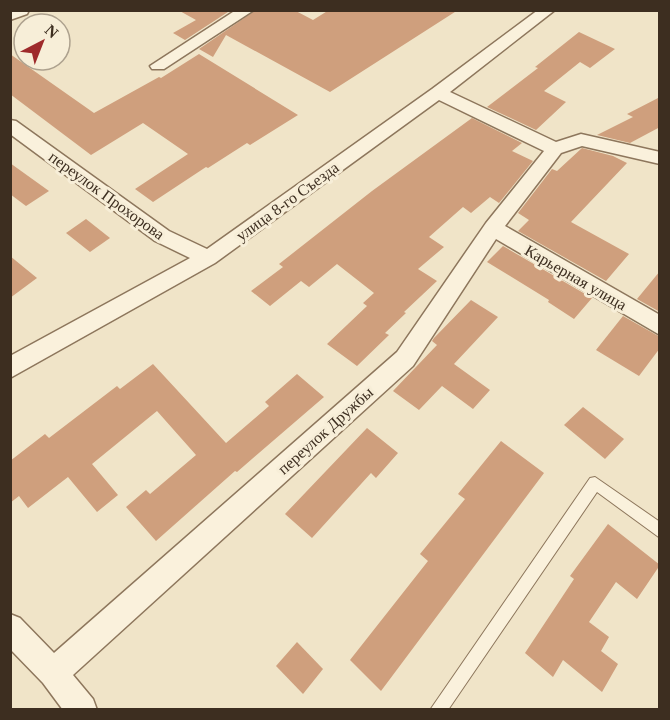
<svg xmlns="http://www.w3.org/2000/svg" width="670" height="720" font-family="'Times New Roman',serif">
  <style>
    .building { fill: #cf9f7d }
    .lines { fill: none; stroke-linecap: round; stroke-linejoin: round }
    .service-casing { stroke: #8d765c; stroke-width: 2 }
    .minor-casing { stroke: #8d765c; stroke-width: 3 }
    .tertiary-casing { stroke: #8d765c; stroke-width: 3 }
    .service { fill: #faf1dc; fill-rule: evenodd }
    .minor { fill: #faf1dc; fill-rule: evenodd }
    .tertiary { fill: #faf1dc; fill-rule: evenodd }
    .labels { text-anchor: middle; stroke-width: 6; stroke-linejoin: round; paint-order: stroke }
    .street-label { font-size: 16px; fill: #3d2e20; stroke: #f7eed8 }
  </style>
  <rect width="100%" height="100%" fill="#f0e4c8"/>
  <g class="building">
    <polygon points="178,10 231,10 185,40 173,33 196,20"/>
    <polygon points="256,10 294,10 313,20 329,10 458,10 330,92 226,35 213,57 199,49"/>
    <polygon points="579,32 615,49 590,68 580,62 544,91 566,102 536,130 487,107 538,68 535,67"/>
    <polygon points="10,54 94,113 159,77 161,78 199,54 298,115 250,145 247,143 208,168 206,167 153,202 135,189 188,154 143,123 91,155 10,94"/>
    <polygon points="660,97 660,127 630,143 597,135 633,117 627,114"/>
    <polygon points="472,118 522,143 512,151 533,161 499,203 490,197 471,213 463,207 429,237 444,247 418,269 437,281 404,312 406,313 385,333 389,335 357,366 327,344 367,306 363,303 374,293 337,264 309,287 301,281 270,306 251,291 283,267 279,264 372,191"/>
    <polygon points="582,148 613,156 627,163 571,222 629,254 606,281 518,231 529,220 518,213 552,169 557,171"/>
    <polygon points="10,163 49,191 26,206 10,194"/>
    <polygon points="86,219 110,238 90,252 66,233"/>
    <polygon points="503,246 592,298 574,319 548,302 549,300 487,262"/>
    <polygon points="10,256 37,278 10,298"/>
    <polygon points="660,271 660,312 637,299"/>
    <polygon points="471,300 498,317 454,364 490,390 473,409 442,386 419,410 393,391 437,345 432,341 434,338"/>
    <polygon points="623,316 660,337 660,348 639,376 596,350"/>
    <polygon points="153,364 226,443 269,406 265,402 297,374 324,397 237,472 235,471 156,541 126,507 146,490 150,494 196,455 157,411 92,464 118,495 97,512 68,477 28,508 19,496 10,503 10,461 45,434 49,438 117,386 120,389"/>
    <polygon points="583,407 624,439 605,459 564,425"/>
    <polygon points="367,428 398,453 376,478 371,473 312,538 285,514"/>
    <polygon points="501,441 544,473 381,691 350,660 428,561 420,554 465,499 458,494"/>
    <polygon points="608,524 660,565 637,599 616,582 589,622 609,637 601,651 618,664 602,692 563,660 553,677 525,653 574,579 570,576"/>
    <polygon points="297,642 323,669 303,694 276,666"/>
  </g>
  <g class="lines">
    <defs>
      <polygon id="service" points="595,477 660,522 660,538 597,492 448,710 430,710 590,478"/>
      <g id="minor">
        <polygon points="236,10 254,10 164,69 152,69 150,66"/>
        <polygon points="538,10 555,10 450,92 556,142 581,134 660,152 660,164 582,146 561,153 505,226 660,315 660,335 496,239 413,366 73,675 93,699 97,710 63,710 43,683 10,649 10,614 20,618 54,653 397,352 486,223 544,151 439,100 215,263 10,378 10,356 190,258 155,241 10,134 10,120 16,121 169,231 207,249 432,89"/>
      </g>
      <polygon id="tertiary" points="10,10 29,10 27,14 10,20"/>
    </defs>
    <use href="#service" class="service-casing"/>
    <use href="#minor" class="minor-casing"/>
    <use href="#tertiary" class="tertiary-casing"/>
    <use href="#service" class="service"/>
    <use href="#minor" class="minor"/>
    <use href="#tertiary" class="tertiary"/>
  </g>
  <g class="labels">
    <g class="street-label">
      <text transform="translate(107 195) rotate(36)" y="6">переулок Прохорова</text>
      <text transform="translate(287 201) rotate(-36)" y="6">улица 8-го Съезда</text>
      <text transform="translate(576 277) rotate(30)" y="6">Карьерная улица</text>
      <text transform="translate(325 430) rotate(-42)" y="6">переулок Дружбы</text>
    </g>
  </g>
  <rect width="670" height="720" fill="none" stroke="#3d2e20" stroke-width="24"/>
  <g transform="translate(42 42) rotate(42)"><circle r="28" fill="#f7eed8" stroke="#ada18e" stroke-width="1.5"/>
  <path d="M0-4.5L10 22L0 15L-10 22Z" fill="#9e2a2b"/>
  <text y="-9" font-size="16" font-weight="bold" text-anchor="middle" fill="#3d2e20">N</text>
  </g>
</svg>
